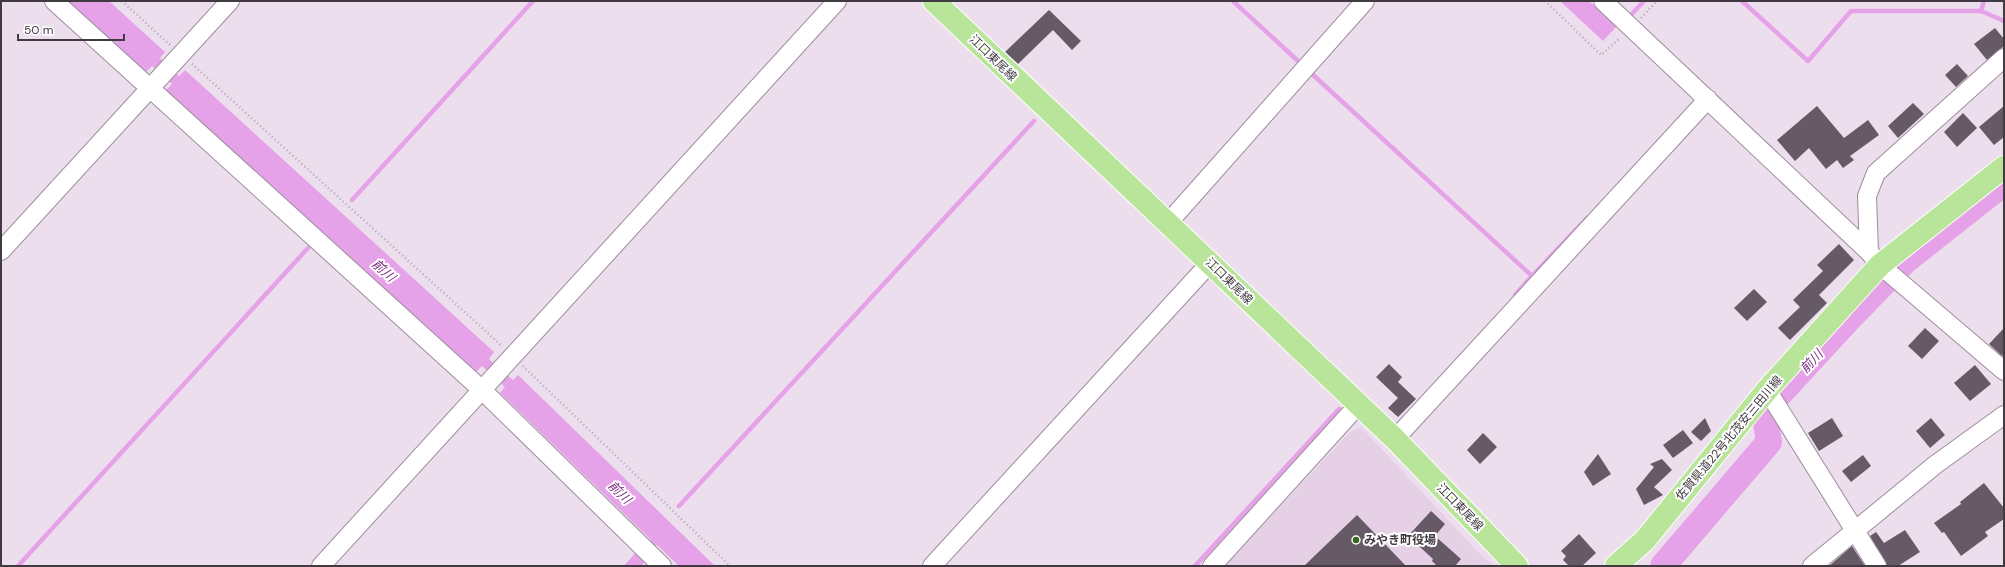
<svg xmlns="http://www.w3.org/2000/svg" width="2005" height="567" font-family="'DM Sans','Noto Sans JP',sans-serif">
  <style>
    .built { fill: #e5d0e5 }
    .water { fill: #e6a2e8 }
    .lines { fill: none; stroke-linecap: round; stroke-linejoin: round }
    .stream { stroke: #e6a2e8; stroke-width: 4.5 }
    .river { stroke: #e6a2e8; stroke-width: 26 }
    .building { fill: #675a67 }
    .minor-casing { stroke: #9c8d9c; stroke-width: 20 }
    .major-casing { stroke: #fff; stroke-width: 24 }
    .path { stroke: #b2a6b3; stroke-width: 2.5; stroke-dasharray: 1 3; stroke-linecap: butt }
    .minor { stroke: #fff; stroke-width: 18 }
    .major { stroke: #b8e599; stroke-width: 22 }
    .poi-dot { fill: #3c641f; stroke: #fff; stroke-width: 1.5 }
    .labels { text-anchor: middle; stroke-width: 4; stroke-linejoin: round; paint-order: stroke }
    .street-label { font-size: 12px; fill: #413b41; stroke: #fff }
    .poi-label { font-size: 12px; font-weight: bold; fill: #413b41; stroke: #fff; text-anchor: start }
    .water-label { font-size: 13px; font-style: italic; fill: #7b2d80; stroke: #fff }
  </style>
  <rect width="100%" height="100%" fill="#eddeee"/>
  <polygon class="built" points="1361,427 1477,551 1494,566 1224,566 1349,433"/>
  <g class="water">
    <polygon points="68,1 109,1 165,52 160,58 179,76 185,70 494,352 489,359 513,380 518,375 715,566 679,566 657,545 654,547 649,542 651,540 500,393 505,387 482,366 476,372 166,90 172,84 152,66 146,72"/>
    <polygon points="1560,1 1589,1 1617,26 1603,41"/>
    <polygon points="637,551 647,560 641,566 624,566"/>
  </g>
  <g class="lines">
    <g class="stream">
      <polyline points="1233,1 1298,61"/>
      <polyline points="1742,1 1808,61 1851,11 1981,11 2004,21"/>
      <polyline points="1981,11 1984,1"/>
      <polyline points="1631,15 1644,1"/>
      <polyline points="1311,73 1532,276 1515,295"/>
      <polyline points="352,200 533,1"/>
      <polyline points="1532,276 1587,218"/>
      <polyline points="679,506 1034,121"/>
      <polyline points="18,566 308,248"/>
      <polyline points="1195,566 1339,409"/>
    </g>
    <polyline class="river" points="1663,566 1769,442 1764,411 1846,322 1905,261 2004,183"/>
  </g>
  <g class="building">
    <polygon points="1049,10 1081,41 1072,50 1053,30 1018,64 1005,52"/>
    <polygon points="1995,28 2004,39 2004,46 1987,60 1974,44"/>
    <polygon points="1957,64 1968,76 1956,87 1945,75"/>
    <polygon points="1913,103 1924,114 1898,138 1888,126"/>
    <polygon points="1817,106 1844,138 1868,120 1879,135 1850,156 1854,160 1843,168 1837,160 1826,169 1809,148 1795,161 1777,140"/>
    <polygon points="2004,106 2004,137 1994,145 1979,127"/>
    <polygon points="1963,113 1977,128 1957,147 1944,132"/>
    <polygon points="1839,244 1854,260 1819,295 1827,303 1790,340 1778,328 1800,307 1793,300 1823,271 1817,265"/>
    <polygon points="1754,289 1767,302 1747,321 1734,308"/>
    <polygon points="1925,328 1939,341 1922,359 1908,346"/>
    <polygon points="2004,328 2004,354 2002,356 1989,344"/>
    <polygon points="1389,364 1402,377 1398,382 1416,399 1398,417 1388,408 1398,398 1376,377"/>
    <polygon points="1975,365 1991,384 1970,401 1954,383"/>
    <polygon points="1705,418 1711,431 1701,441 1691,432"/>
    <polygon points="1832,418 1843,436 1819,451 1808,433"/>
    <polygon points="1931,418 1945,435 1930,448 1916,431"/>
    <polygon points="1683,430 1693,443 1673,458 1663,445"/>
    <polygon points="1483,433 1497,447 1480,464 1467,450"/>
    <polygon points="1598,454 1611,474 1593,486 1584,472"/>
    <polygon points="1863,455 1871,466 1851,482 1842,471"/>
    <polygon points="1662,459 1672,470 1654,487 1663,495 1644,505 1636,489 1654,467 1650,464"/>
    <polygon points="1984,483 2004,508 2004,519 1985,532 1988,536 1961,556 1944,532 1942,533 1934,523 1961,504 1960,502"/>
    <polygon points="1431,511 1445,524 1435,536 1461,559 1455,566 1437,566 1432,561 1433,559 1408,536"/>
    <polygon points="1357,515 1406,566 1304,566"/>
    <polygon points="1905,530 1920,552 1898,566 1887,566 1870,536 1876,532 1884,543"/>
    <polygon points="1579,534 1596,553 1582,566 1569,566 1563,560 1566,556 1561,551"/>
    <polygon points="1852,546 1865,566 1829,566"/>
  </g>
  <g class="lines">
    <defs>
      <g id="minor">
        <polyline points="54,1 482,390 662,566"/>
        <polyline points="1603,1 1869,252 1880,265 2004,371"/>
        <polyline points="1168,223 1365,1"/>
        <polyline points="1,251 230,1"/>
        <polyline points="1869,252 1867,196 1876,173 2004,58"/>
        <polyline points="1767,390 1877,566"/>
        <polyline points="1395,439 1708,99"/>
        <polyline points="321,566 837,1"/>
        <polyline points="932,566 1210,263"/>
        <polyline points="1212,566 1359,404"/>
        <polyline points="1812,566 1935,465 2004,415"/>
      </g>
      <g id="major">
        <polyline points="934,1 1395,439 1517,566"/>
        <polyline points="1616,566 1645,540 1767,390 1880,265 2004,167"/>
      </g>
    </defs>
    <use href="#minor" class="minor-casing"/>
    <use href="#major" class="major-casing"/>
    <g class="path">
      <polyline points="122,1 170,45"/>
      <polyline points="1545,1 1601,55 1620,38"/>
      <polyline points="1641,18 1657,1"/>
      <polyline points="192,64 502,346"/>
      <polyline points="523,366 730,566"/>
    </g>
    <use href="#minor" class="minor"/>
    <use href="#major" class="major"/>
  </g>
  <circle class="poi-dot" cx="1356" cy="540" r="4"/>
  <g class="labels">
    <g class="street-label">
      <text transform="translate(993 58) rotate(44)" y="4">江口東尾線</text>
      <text transform="translate(1229 281) rotate(44)" y="4">江口東尾線</text>
      <text transform="translate(1729 438) rotate(-50)" y="4">佐賀県道22号北茂安三田川線</text>
      <text transform="translate(1460 507) rotate(46)" y="4">江口東尾線</text>
    </g>
    <g class="poi-label">
      <text x="1364" y="544">みやき町役場</text>
    </g>
    <g class="water-label">
      <text transform="translate(384 270) rotate(42)" y="5">前川</text>
      <text transform="translate(1811 361) rotate(-47)" y="5">前川</text>
      <text transform="translate(620 492) rotate(44)" y="5">前川</text>
    </g>
  </g>
  <rect width="2005" height="567" fill="none" stroke="#413b41" stroke-width="4"/>
  <path d="M18 34v6h106v-6" fill="none" stroke="#413b41" stroke-width="2"/>
  <text x="24" y="34" font-size="12" fill="#413b41" stroke="#ffffff" stroke-width="3" paint-order="stroke">50 m</text>
</svg>
